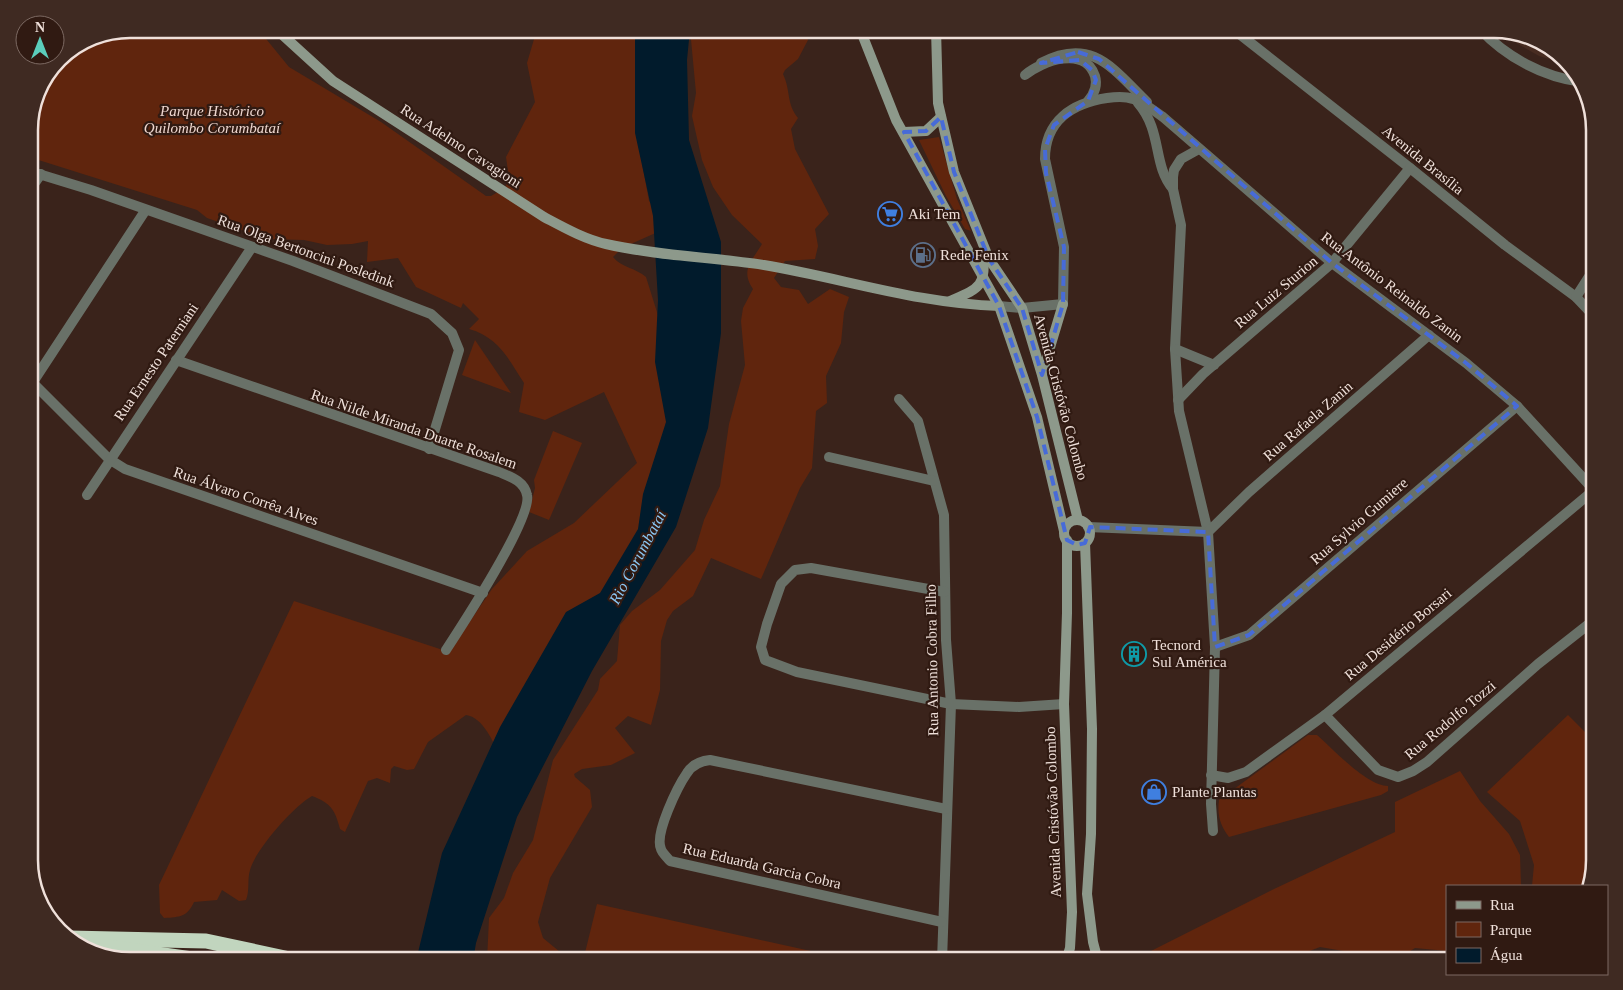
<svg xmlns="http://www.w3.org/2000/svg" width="1623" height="990" font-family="Georgia,serif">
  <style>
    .built { fill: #482c21 }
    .green { fill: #60250d }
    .water { fill: #011b2c }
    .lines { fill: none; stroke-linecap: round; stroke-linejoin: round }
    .street { stroke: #697168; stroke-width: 10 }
    .secondary { stroke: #8d998b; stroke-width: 10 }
    .highway { stroke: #c1d5be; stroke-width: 15 }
    .marked { fill: none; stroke: #476bd8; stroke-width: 4; stroke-dasharray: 10 6; stroke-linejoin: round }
    .labels { text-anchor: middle; stroke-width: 4.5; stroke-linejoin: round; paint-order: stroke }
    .park-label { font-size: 15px; font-style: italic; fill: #eed6ce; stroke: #301a12 }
    .street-label { font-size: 15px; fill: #efe0da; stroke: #301a12 }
    .poi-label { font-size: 15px; fill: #efe0da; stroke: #301a12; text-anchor: start }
    .water-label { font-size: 16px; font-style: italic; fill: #8bc7f4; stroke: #301a12 }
    .rim { fill: none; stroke: #efe0da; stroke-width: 2.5 }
  </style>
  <rect width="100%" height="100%" fill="#3a231b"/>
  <polygon class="built" points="1497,29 1544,42 1566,64 1539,56 1504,36"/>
  <g class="green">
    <path d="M129 29H258L289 67 381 122 486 196H491L505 188 509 178 506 157 535 102 527 63 537 29H639L637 136 649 201 671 226 622 248 613 257C622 268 636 268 646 277L666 341V422L660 502 500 757C494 743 483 717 466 715L428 742 414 769 407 770 394 766 391 769 390 783 377 778 368 781 345 832 340 829C335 810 331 803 312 796 294 806 255 850 250 870 247 880 250 890 246 900L239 901 222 890 217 900 194 902C187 917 180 917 164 918L160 913 159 885 294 601 449 652 492 589 527 551 574 523 637 463 604 392 545 420 519 412 524 383C508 358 498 337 469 329L479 319 463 303 461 308 416 287 398 258 367 262 368 241 352 244 327 245 304 240 268 239 207 218 197 210 29 157V123L36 90 58 58 91 36Z"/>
    <path d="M690 29H792L795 33 807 37 808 40 798 59 785 70 783 74C791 91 786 103 798 118L791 129 795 149 829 214 815 229 818 246 815 259 785 261 774 278 781 287 799 290 808 304 830 289 849 297 844 312 841 343 826 376 827 403 816 411 812 468 800 488 761 579 711 558 693 596 673 611 667 620 661 641 660 690 651 725 628 716 615 728 635 753 611 765 582 769 574 774 575 777 590 790 592 807 550 878 538 922 543 938 571 961H487L489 918 504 898 513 873 533 840 553 760 598 690 600 679 617 661 620 625 632 611 660 590 695 550 704 520 720 486 729 424 745 365 741 321 743 308 753 289C740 270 752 261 762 244L732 215 713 187 702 160 692 116 696 93Z"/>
    <polygon points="939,137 957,199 971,231 965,229 946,196 919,140"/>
    <polygon points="475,340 511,393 462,375"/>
    <polygon points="553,431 582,443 549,520 529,512 535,488 534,480"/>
    <polygon points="1568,715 1594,741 1594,861 1587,886 1532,886 1534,865 1520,821 1487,792"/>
    <path d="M1308 735H1317C1333 749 1367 786 1388 786V791L1381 795 1229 837C1220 825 1217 815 1219 800Z"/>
    <polygon points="1460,771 1480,801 1509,834 1520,855 1521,886 1447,886 1447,951 1415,948 1396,960 1320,947 1283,961 1155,961 1149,952 1274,889 1395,832 1395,802"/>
    <polygon points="597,904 856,961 583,961"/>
  </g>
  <polygon class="water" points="635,29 690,29 687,60 689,140 721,242 721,333 708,428 676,527 592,671 517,817 476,943 473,961 416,961 442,853 500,727 566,612 600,593 638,529 643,494 666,422 655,362 658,300 653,216 635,133"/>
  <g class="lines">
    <g class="street">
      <polyline points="1233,29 1410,168 1505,245 1576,297 1594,316"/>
      <path d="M1480 29C1506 57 1543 77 1582 82"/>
      <path d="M1041 63C1092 36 1113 69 1147 102"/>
      <path d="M1025 75C1042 61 1085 45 1095 76 1098 86 1094 94 1088 101"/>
      <path d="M1138 103C1163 132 1152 164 1173 189"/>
      <polyline points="1199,149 1181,159 1174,170 1173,177 1173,189 1181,225 1175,349 1179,411 1208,532 1215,647 1211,804 1213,831"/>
      <polyline points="29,171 91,190 293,261 431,314 452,333 459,350 429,449"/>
      <polyline points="29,191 41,174"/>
      <polyline points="1576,297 1594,269"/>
      <path d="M999 306 1022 308 1063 304 1064 247 1045 159C1045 121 1072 103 1107 98 1115 97 1125 96 1133 99 1144 102 1154 111 1163 117L1332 263 1466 363 1517 406 1594 490"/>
      <polyline points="1175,349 1214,365"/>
      <path d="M176 360 499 472C511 477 524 481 527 495 533 517 461 627 446 650"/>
      <polyline points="29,379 109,459 125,469 483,593"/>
      <polyline points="33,382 145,211"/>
      <polyline points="899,399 918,421 944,515 946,640 951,704 942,961"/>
      <polyline points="1178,400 1203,374 1332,263 1410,168"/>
      <polyline points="829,457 934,481"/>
      <polyline points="87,495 252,247"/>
      <polyline points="1088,527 1208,532"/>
      <polyline points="1208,532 1249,492 1429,335"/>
      <polyline points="945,592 811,568 795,570 781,584 767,624 761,647 765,660 797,672 951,704 1019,707 1064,704"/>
      <polyline points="1215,647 1249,635 1517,406"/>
      <polyline points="1325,715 1378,770 1398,777 1413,771 1427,762 1538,664 1594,620"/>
      <polyline points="1211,775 1228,778 1246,772 1325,715 1594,490"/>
      <path d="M942 922 670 861C668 858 662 853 661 849 654 834 678 786 687 773 692 765 701 761 710 760L946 809"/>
    </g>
    <g class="secondary">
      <path d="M276 29 333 81 544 217C563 227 584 239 606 244 658 256 711 257 764 265 842 278 919 304 999 306"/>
      <polyline points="860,29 896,120 999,306 1037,417 1064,531"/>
      <polyline points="936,29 938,103 954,172 989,259 1022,308 1042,375 1078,520"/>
      <polyline points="904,132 926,131 941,117"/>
      <path d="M950 301C978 289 987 287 983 253"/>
      <polyline points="1042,374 1063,304"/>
      <circle cx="1077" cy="533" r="13"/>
      <polyline points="1085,543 1092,729 1091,834 1087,894 1093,942 1098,961"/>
      <polyline points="1066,961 1070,948 1072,912 1064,704 1067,613 1067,540"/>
    </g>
    <g class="highway">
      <polyline points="69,938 206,941 299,961"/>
      <polyline points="107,947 206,961"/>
    </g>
  </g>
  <path class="marked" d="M1078 52 1099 59 1332 263 1466 363 1517 406 1249 635 1215 647 1208 532 1090 527 1085 543 1077 545 1067 540 1037 417 999 306 904 132 926 131 941 117 954 172 989 259 1022 308 1042 375 1063 304 1064 247 1046 173 1045 149 1054 125 1088 101 1096 80 1092 70 1080 60 1041 63Z"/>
  <defs>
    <symbol id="supermarket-ring" viewBox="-11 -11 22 22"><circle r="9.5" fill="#301a12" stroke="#3f7fe0" stroke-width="1.5"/><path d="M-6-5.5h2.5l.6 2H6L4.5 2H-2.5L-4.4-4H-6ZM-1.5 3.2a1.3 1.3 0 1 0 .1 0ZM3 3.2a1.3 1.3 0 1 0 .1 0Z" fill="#3f7fe0"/></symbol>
    <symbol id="fuel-ring" viewBox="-11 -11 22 22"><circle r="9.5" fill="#301a12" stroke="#5c6f8a" stroke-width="1.5"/><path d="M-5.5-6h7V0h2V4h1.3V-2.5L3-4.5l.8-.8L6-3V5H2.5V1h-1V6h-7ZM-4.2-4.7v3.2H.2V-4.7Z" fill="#5c6f8a"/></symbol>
    <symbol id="building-ring" viewBox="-11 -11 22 22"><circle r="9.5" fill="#301a12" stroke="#0f9aa8" stroke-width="1.5"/><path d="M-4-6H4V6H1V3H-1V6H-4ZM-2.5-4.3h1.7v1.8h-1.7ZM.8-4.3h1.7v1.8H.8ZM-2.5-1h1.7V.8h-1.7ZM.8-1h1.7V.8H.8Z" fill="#0f9aa8"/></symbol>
    <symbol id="shop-ring" viewBox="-11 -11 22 22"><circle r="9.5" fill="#301a12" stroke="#3f7fe0" stroke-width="1.5"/><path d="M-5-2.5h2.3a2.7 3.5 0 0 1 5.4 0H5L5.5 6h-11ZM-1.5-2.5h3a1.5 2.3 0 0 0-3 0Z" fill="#3f7fe0"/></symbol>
  </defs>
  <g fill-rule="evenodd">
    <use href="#supermarket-ring" x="876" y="200" width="28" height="28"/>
    <use href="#fuel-ring" x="909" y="241" width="28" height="28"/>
    <use href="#building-ring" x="1120" y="640" width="28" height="28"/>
    <use href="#shop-ring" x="1140" y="778" width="28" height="28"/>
  </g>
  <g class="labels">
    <g class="park-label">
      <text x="212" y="116">Parque Histórico<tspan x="212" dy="17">Quilombo Corumbataí</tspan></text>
    </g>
    <g class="street-label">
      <text transform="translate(461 146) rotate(33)" y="5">Rua Adelmo Cavagioni</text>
      <text transform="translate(1423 160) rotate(39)" y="5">Avenida Brasília</text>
      <text transform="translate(306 251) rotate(20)" y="5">Rua Olga Bertoncini Posledink</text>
      <text transform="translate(1392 287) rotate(37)" y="5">Rua Antônio Reinaldo Zanin</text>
      <text transform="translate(1276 292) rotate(-40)" y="5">Rua Luiz Sturion</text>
      <text transform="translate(156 362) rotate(-56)" y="5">Rua Ernesto Paterniani</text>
      <text transform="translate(1061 397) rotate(75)" y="5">Avenida Cristóvão Colombo</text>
      <text transform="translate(1308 421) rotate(-41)" y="5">Rua Rafaela Zanin</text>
      <text transform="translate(414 429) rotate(19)" y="5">Rua Nilde Miranda Duarte Rosalem</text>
      <text transform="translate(246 496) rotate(19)" y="5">Rua Álvaro Corrêa Alves</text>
      <text transform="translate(1359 521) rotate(-41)" y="5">Rua Sylvio Gumiere</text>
      <text transform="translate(1398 634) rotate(-40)" y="5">Rua Desidério Borsari</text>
      <text transform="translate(932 660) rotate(-91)" y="5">Rua Antonio Cobra Filho</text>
      <text transform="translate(1450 720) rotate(-40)" y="5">Rua Rodolfo Tozzi</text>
      <text transform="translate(1053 812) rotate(-92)" y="5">Avenida Cristóvão Colombo</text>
      <text transform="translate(762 866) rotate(13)" y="5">Rua Eduarda Garcia Cobra</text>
    </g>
    <g class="poi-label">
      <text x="908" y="219">Aki Tem</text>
      <text x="940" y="260">Rede Fenix</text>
      <text x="1152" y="650">Tecnord<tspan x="1152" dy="17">Sul América</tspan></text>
      <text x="1172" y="797">Plante Plantas</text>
    </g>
    <g class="water-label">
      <text transform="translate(637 557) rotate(-62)" y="6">Rio Corumbataí</text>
    </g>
  </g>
  <path d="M0 0H1623V990H0ZM130 38H1494A92 92 0 0 1 1586 130V860A92 92 0 0 1 1494 952H130A92 92 0 0 1 38 860V130A92 92 0 0 1 130 38Z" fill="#3f2a22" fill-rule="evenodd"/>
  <path class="rim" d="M130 38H1494A92 92 0 0 1 1586 130V860A92 92 0 0 1 1494 952H130A92 92 0 0 1 38 860V130A92 92 0 0 1 130 38Z"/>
  <rect x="1446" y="885" width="162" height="90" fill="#301a12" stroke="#7c6962"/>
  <rect x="1456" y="901" width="25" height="8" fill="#8d998b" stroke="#7c6962"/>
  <text x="1490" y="910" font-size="15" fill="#efe0da">Rua</text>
  <rect x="1456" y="922" width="25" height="15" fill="#60250d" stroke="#7c6962"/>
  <text x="1490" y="935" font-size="15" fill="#efe0da">Parque</text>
  <rect x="1456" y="948" width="25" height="15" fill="#011b2c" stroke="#7c6962"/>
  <text x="1490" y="960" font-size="15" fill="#efe0da">Água</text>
  <g transform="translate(40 40)"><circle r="24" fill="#301a12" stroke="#7c6962"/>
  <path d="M0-4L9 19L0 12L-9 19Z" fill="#5bcebc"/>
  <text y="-8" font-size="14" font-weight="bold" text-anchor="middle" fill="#efe0da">N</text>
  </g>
</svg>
